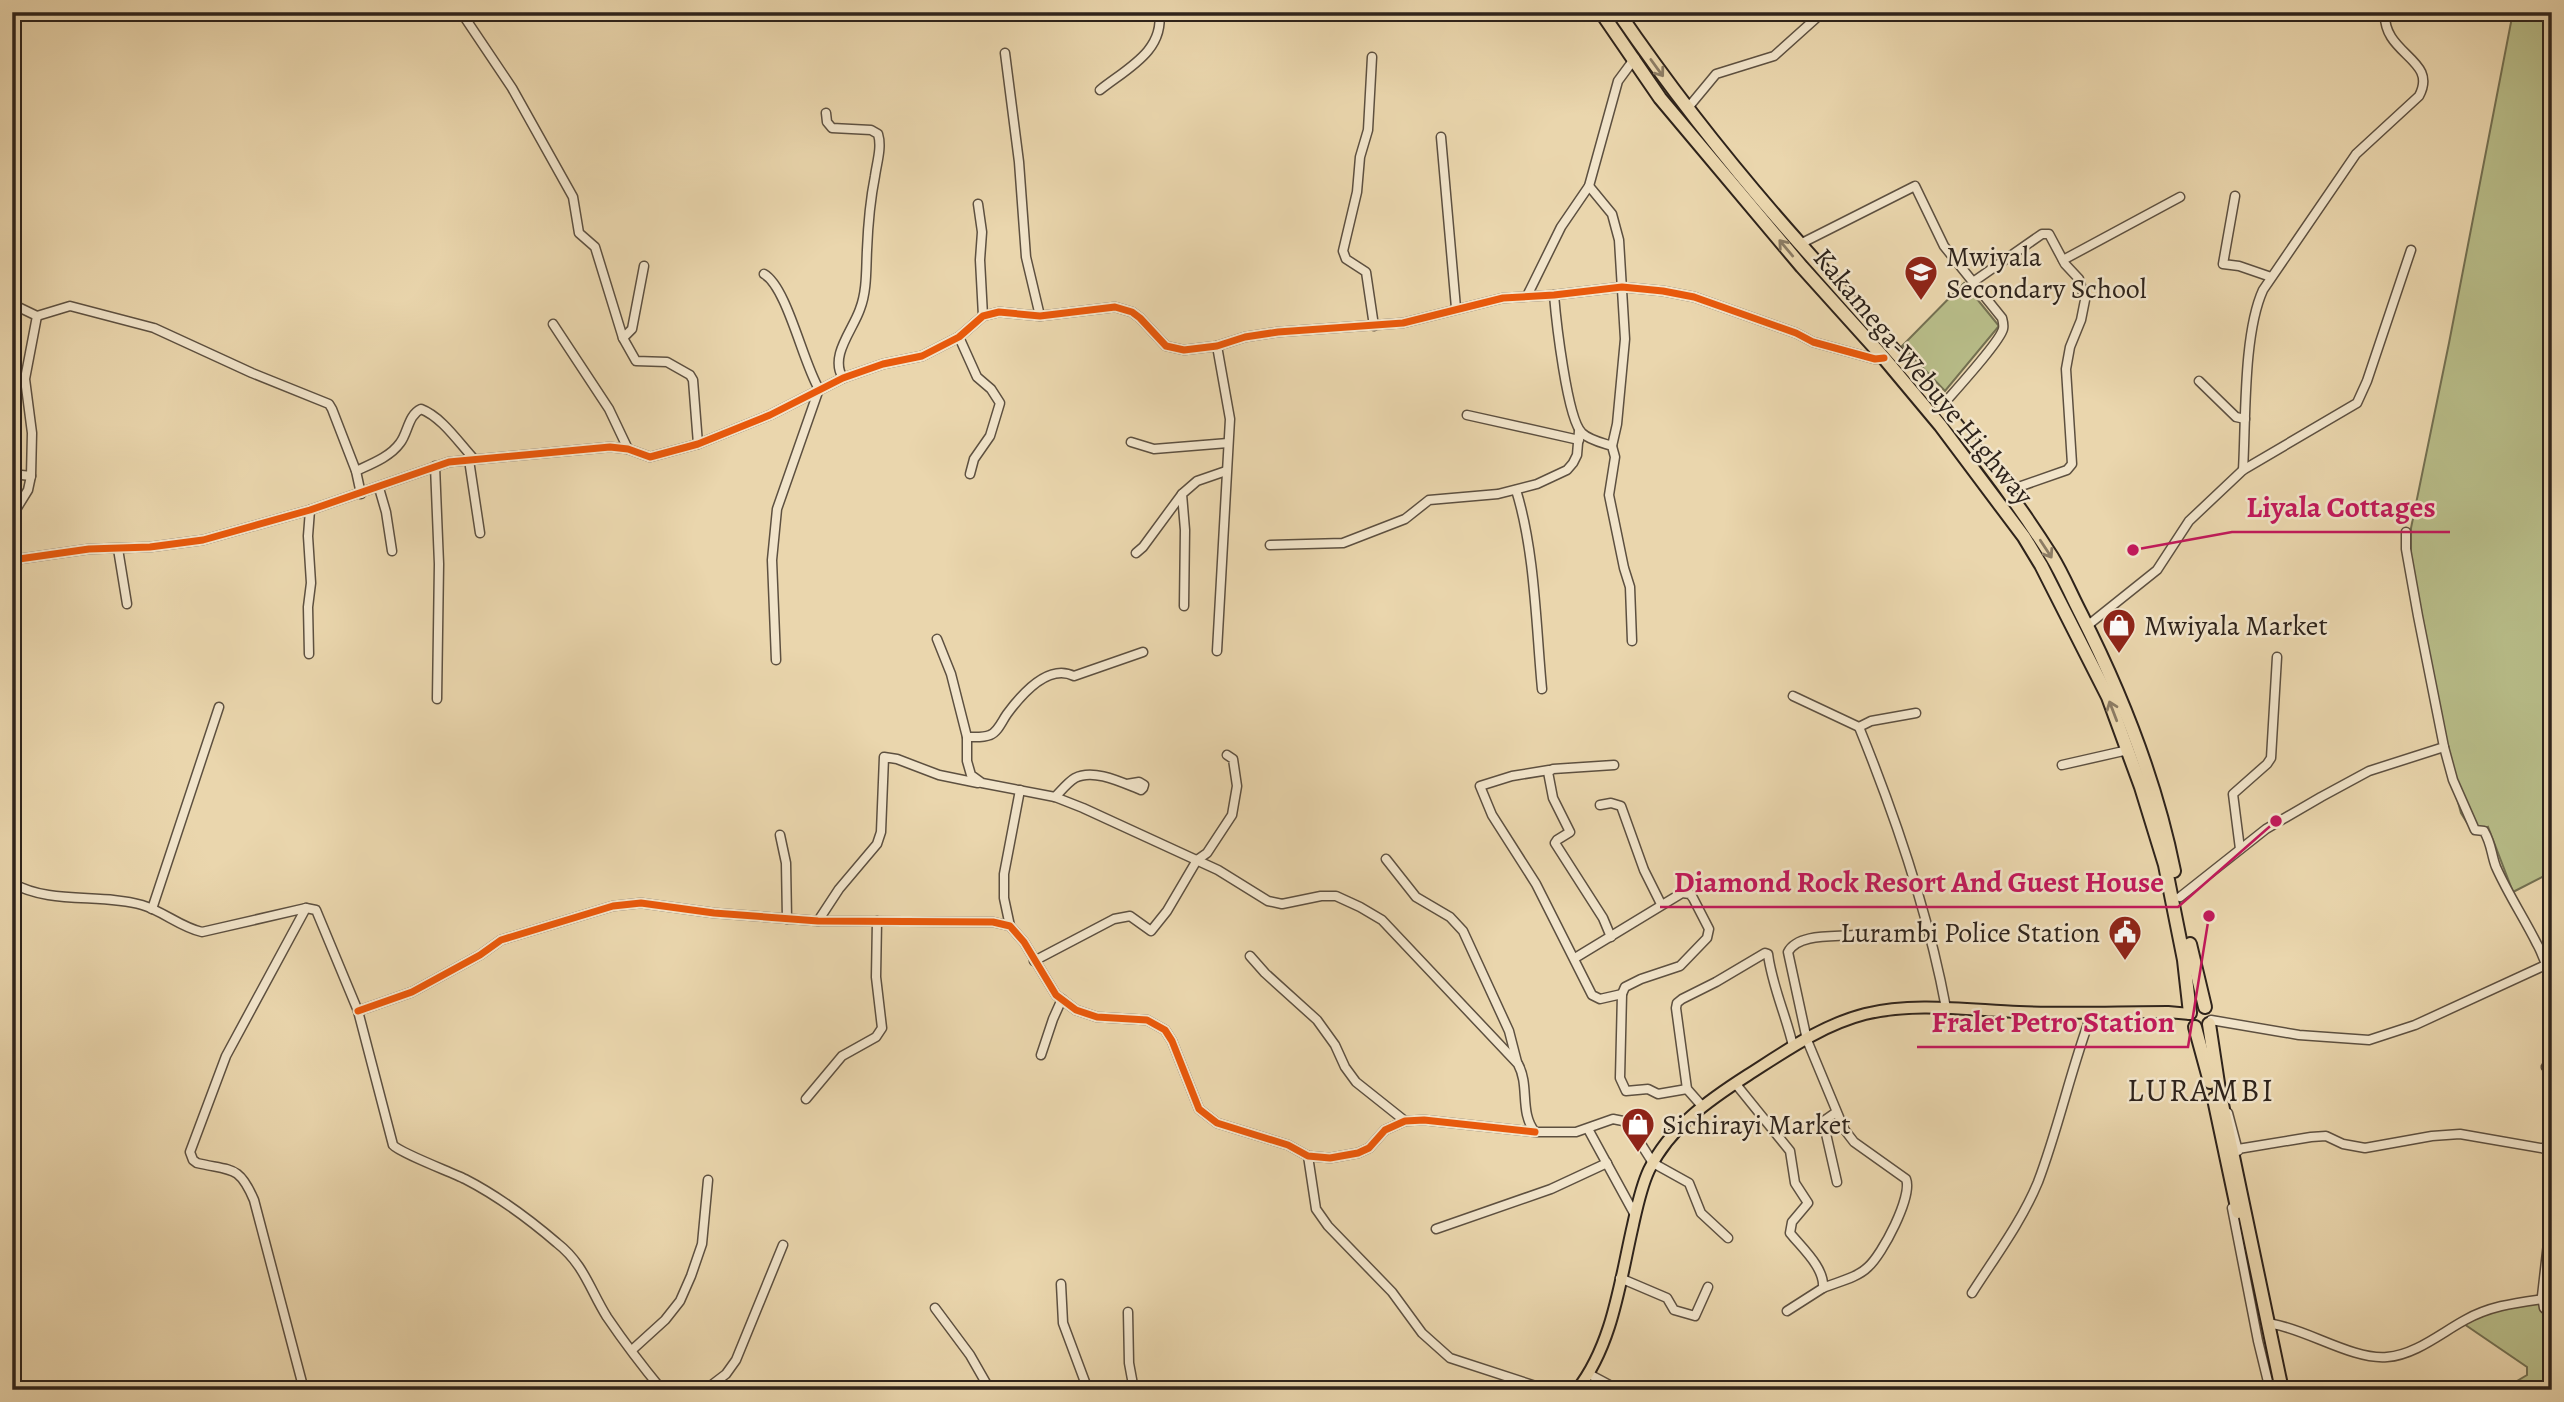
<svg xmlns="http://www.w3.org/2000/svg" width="2564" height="1402" font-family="Alegreya,serif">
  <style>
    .green { fill: #b8bd89; stroke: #737052; stroke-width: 2 }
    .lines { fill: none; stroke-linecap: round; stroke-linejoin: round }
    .minor-casing { stroke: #5d5040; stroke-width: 11 }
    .major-casing { stroke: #2e231b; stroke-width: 14 }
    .highway-casing { stroke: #2e231b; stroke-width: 16 }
    .minor { stroke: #f1e4ca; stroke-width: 8 }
    .major { stroke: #ead6ad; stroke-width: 10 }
    .highway { stroke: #ead6ad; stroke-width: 12 }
    .cycleway-casing { stroke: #f1e4ca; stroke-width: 11 }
    .cycleway { stroke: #e8590c; stroke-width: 7 }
    .oneway { stroke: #8c7c64 }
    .labels { text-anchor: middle; stroke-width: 5; stroke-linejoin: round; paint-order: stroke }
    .poi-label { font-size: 28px; fill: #2e231b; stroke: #f1e4ca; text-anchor: start }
    .street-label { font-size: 28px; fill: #2e231b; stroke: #f1e4ca }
    .quarter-label { font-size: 32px; letter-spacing: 2px; fill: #2e231b; stroke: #f1e4ca }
    .leader { fill: none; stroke: #c2185b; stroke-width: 2.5 }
    .callout-dot { fill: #c2185b; stroke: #f1e4ca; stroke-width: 2.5 }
    .callout-label { font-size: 30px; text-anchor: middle; font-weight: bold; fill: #c2185b; stroke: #f1e4ca; stroke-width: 5; stroke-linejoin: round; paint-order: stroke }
  </style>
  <rect width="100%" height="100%" fill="#ead6ad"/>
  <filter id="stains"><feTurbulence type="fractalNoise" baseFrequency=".00286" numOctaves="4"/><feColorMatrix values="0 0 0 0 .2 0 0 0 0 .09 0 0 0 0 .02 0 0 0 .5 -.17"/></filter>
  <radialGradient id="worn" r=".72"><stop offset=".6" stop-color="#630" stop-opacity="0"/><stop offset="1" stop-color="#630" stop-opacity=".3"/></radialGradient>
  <g class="green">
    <polygon points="2513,12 2552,12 2552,872 2513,892 2488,827 2474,834 2461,813 2443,747 2411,560 2411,528 2449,343"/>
    <polygon points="1964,283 1999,326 1945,391 1902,346"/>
    <polygon points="2541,1301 2552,1318 2552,1390 2502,1390 2527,1375 2527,1367 2464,1324 2494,1311"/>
  </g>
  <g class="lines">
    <defs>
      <g id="minor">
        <polyline points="461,12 512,88 573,197 579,233 595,247 623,338 636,361 667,362 690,375 693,380 698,444"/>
        <polyline points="1005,53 1019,162 1026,257 1040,316"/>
        <polyline points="1372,57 1368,130 1360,157 1357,192 1343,251 1346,259 1366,272 1374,326"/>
        <path d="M1100 90C1126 69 1165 51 1159 12"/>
        <polyline points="1687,109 1716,74 1774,56 1823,12"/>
        <path d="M826 113 827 122 832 128 871 130 878 134C882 147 877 162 875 176 870 201 868 225 867 250 866 270 867 291 860 309 853 330 829 356 843 378"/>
        <polyline points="1441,137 1456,308"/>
        <polyline points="1589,186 1612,214 1619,240 1625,339 1617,424 1612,446"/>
        <polyline points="2235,196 2223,264 2239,266 2271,277"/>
        <polyline points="978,204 982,232 980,260 983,316"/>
        <path d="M1800 244 1915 186 1944 246 2002 318C2003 322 2004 325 2003 329 2000 342 1952 394 1941 407"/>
        <polyline points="2063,260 2180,197"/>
        <path d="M764 274C787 287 803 363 819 389L777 509 772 560 776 660"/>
        <polyline points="1973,282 2042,234 2049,234 2065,264 2079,279 2085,300 2081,320 2070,347 2066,369 2072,464 2067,470 2007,491"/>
        <path d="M1554 295C1556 319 1567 419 1582 433 1589 440 1603 443 1612 446L1615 457 1609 495 1624 568 1630 587 1632 641"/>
        <polyline points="1527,296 1561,227 1589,186 1618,81 1635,58"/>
        <polyline points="12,304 37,316 25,379 32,433 31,476 28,490 12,516"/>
        <polyline points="37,316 70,306 154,328 252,373 329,404 332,409 356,471 361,494"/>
        <polyline points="553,324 609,409 628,449"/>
        <polyline points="959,337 977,377 991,389 1000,403 990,436 974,459 970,474"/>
        <polyline points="623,338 632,329 644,266"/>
        <polyline points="2199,381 2236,417 2245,419"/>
        <polyline points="1467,415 1579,440"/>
        <polyline points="1131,442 1154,449 1228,443"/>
        <polyline points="469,460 480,533"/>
        <polyline points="435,466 439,564 437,699"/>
        <path d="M2243 470C2246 420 2243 334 2263 290L2356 154 2419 96C2439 59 2382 55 2385 12"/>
        <path d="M356 471C371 464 390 457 400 443 408 433 408 415 421 409 442 417 459 443 474 459"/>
        <polyline points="12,474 31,476"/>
        <polyline points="379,488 386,512 392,551"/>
        <path d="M1516 490C1535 551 1536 626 1542 689"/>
        <polyline points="1270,545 1343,543 1405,519 1429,500 1498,494 1537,484 1567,470 1573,463 1577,455 1579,431"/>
        <polyline points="118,549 127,604"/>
        <polyline points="1136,553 1143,547 1182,494"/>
        <polyline points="12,560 89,549 150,547 203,540 310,510 449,462 610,447 628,449 650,457 698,444 770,415 843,378 883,364 922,356 959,337 983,316 999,312 1040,316 1115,307 1132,312 1140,318 1166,346 1184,350 1217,346 1245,337 1278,332 1403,323 1503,298 1554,295 1622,287 1663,291 1694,297 1796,333 1813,342 1875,359 1884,358"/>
        <polyline points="1184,606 1185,530 1182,494 1197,481 1226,471"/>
        <polyline points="2087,626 2157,570 2189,521 2243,470 2357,403 2367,381 2411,250"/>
        <path d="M937 639 951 674 967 737V761L971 775 982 783 1055 797 1083 808 1218 870 1268 901 1282 904 1321 896H1336L1360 907 1382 920 1518 1064C1530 1086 1519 1112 1535 1132H1576L1613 1119 1623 1121 1629 1125 1653 1163 1689 1183 1701 1213 1728 1238"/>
        <polyline points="1217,651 1230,419 1217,346"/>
        <polyline points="309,654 308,607 311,583 308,536 310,510"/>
        <polyline points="1793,696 1859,727 1871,721 1916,713"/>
        <path d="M1859 727C1896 818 1928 911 1946 1008"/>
        <path d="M967 737C974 737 983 738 990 735 998 732 1002 721 1007 714 1021 695 1048 663 1074 676L1143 652"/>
        <path d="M2444 747 2453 780 2475 830 2484 831C2492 845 2491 854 2496 867 2508 894 2524 918 2537 944 2543 954 2544 964 2552 973"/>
        <polyline points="2062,765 2128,750"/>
        <polyline points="1549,770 1512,776 1480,786 1492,815 1536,884 1592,995 1600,999 1622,994"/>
        <path d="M1055 797C1061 791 1068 782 1075 778 1094 768 1123 783 1141 790L1143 788 1144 785 1139 782 1127 784"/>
        <polyline points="1600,805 1611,803 1621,806 1644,870 1661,904"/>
        <polyline points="780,835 786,863 787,919"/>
        <polyline points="2240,849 2233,794 2267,764 2271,758 2277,657"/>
        <polyline points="1386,859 1416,897 1450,917 1463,931 1509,1031 1517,1062"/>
        <path d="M12 883C51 905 100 893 142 905 163 911 180 927 202 932L306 908 316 910 358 1011 393 1145C400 1153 451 1172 465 1179 498 1196 529 1219 557 1243 584 1264 590 1290 607 1317 624 1342 643 1367 662 1390"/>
        <polyline points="2180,897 2266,829 2321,797 2369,771 2444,747 2418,616 2406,549 2406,532"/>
        <polyline points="152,909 219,707"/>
        <polyline points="818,921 839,889 877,844 881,832 884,757 897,759 939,775 978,783"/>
        <polyline points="1010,926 1004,898 1004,874 1020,790"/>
        <polyline points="1611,937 1603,918 1555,843 1557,840 1570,832 1553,798 1548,772 1553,769 1614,765"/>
        <polyline points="1250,956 1265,973 1317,1020 1335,1045 1345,1067 1356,1082 1405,1121"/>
        <polyline points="1575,958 1682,893 1690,894 1693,898 1709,929 1707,938 1680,966 1641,979 1625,987 1622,994 1620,1078 1626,1091 1648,1089 1658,1094 1687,1089"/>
        <polyline points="1034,961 1114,919 1130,916 1151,931 1167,911 1197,860 1207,853 1232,815 1237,786 1233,759 1227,755"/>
        <polyline points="358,1011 412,992 480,955 501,940 613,906 641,903 714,913 818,921 993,922 1010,926 1024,942 1056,995 1076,1010 1097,1017 1147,1020 1165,1030 1172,1041 1199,1109 1217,1123 1288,1145 1308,1156 1330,1158 1358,1153 1369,1148 1385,1130 1405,1121 1424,1120 1535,1132"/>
        <polyline points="2211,1020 2299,1035 2369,1040 2415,1025 2552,962"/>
        <polyline points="1041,1055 1053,1019 1062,999"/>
        <polyline points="2546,1067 2552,1069"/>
        <polyline points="2552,1079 2549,1108 2552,1113"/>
        <path d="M1735 1083 1790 1151 1795 1183 1808 1203 1792 1222 1790 1233C1802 1248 1825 1268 1823 1288L1787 1311"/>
        <polyline points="806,1099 842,1056 876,1037 882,1028 876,977 877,921"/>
        <path d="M1702 1106 1687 1089 1676 1008 1677 1003 1682 999 1716 982 1765 953 1768 954C1772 986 1786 1015 1793 1046"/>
        <polyline points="1835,1113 1825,1120 1824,1125 1837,1182"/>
        <polyline points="2228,1113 2238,1151"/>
        <polyline points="1588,1129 1635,1215"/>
        <polyline points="2238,1149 2311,1137 2326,1136 2343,1144 2365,1148 2432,1136 2460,1134 2552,1150"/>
        <polyline points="2549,1149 2552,1130"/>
        <polyline points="1308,1156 1316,1209 1328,1226 1392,1292 1422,1333 1450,1358 1548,1390"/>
        <polyline points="2232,1208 2258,1341 2270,1390"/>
        <polyline points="2552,1208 2542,1296 2544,1308 2552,1315"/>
        <polyline points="1436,1229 1551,1189 1607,1163"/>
        <polyline points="1620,1278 1667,1298 1674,1310 1695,1316 1708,1287"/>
        <polyline points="1061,1284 1063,1323 1088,1390"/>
        <path d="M1823 1288C1837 1282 1857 1278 1868 1267 1882 1255 1913 1196 1906 1179L1854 1142 1844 1129 1807 1040 1788 952C1798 933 1835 937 1854 935"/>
        <path d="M1972 1293C1995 1257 2022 1221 2038 1182 2059 1127 2071 1068 2092 1013"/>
        <polyline points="935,1308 970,1355 990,1390"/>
        <polyline points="1128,1312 1129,1363 1134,1390"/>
        <path d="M2273 1324C2308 1330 2353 1360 2387 1357 2415 1355 2441 1333 2465 1320 2490 1306 2515 1303 2543 1299"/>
        <polyline points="632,1350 665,1320 680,1301 691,1276 702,1244 708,1180"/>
        <polyline points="1589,1374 1619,1390"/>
        <polyline points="2052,1389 2052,1390"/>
        <path d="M304 1390 254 1200C239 1165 232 1171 197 1163L193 1160 190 1152 226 1056 306 908"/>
        <polyline points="705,1390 726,1374 736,1360 783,1245"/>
      </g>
      <path id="major" d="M1577 1390C1613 1344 1620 1281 1633 1225 1637 1207 1641 1187 1649 1170 1670 1127 1709 1100 1748 1075 1784 1052 1822 1025 1865 1014 1914 1002 1969 1010 2019 1012 2068 1014 2118 1012 2168 1012L2190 1014"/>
      <g id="highway">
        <polyline points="1601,12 1660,98 1802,267 1884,358 1940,425 2024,537 2041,565 2108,697 2141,787 2165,865 2184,960 2190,1013"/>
        <path d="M1618 12C1674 94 1735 171 1801 245 1889 344 1981 444 2052 557 2063 575 2071 595 2081 614 2122 695 2156 781 2174 871"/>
        <polyline points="2190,944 2205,1007"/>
        <polyline points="2209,1024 2219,1090 2282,1390"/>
        <polyline points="2195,1027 2210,1082"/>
        <polyline points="2214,1099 2238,1212"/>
      </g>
    </defs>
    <use href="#minor" class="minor-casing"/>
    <use href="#major" class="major-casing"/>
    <use href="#highway" class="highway-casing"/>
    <use href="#minor" class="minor"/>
    <use href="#major" class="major"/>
    <use href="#highway" class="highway"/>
    <defs>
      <g id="cycleway">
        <polyline points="12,560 89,549 150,547 203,540 310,510 449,462 610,447 628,449 650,457 698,444 770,415 843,378 883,364 922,356 959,337 983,316 999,312 1040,316 1115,307 1132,312 1140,318 1166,346 1184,350 1217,346 1245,337 1278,332 1403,323 1503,298 1554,295 1622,287 1663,291 1694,297 1796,333 1813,342 1875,359 1884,358"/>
        <polyline points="358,1011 412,992 480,955 501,940 613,906 641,903 714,913 818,921 993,922 1010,926 1024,942 1056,995 1076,1010 1097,1017 1147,1020 1165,1030 1172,1041 1199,1109 1217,1123 1288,1145 1308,1156 1330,1158 1358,1153 1369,1148 1385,1130 1405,1121 1424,1120 1535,1132"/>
      </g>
    </defs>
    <use href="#cycleway" class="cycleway-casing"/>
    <use href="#cycleway" class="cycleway"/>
  </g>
  <defs><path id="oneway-shaft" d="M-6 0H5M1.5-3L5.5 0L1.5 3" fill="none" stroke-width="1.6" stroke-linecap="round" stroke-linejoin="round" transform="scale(1.75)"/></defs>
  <g class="oneway">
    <use href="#oneway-shaft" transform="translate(1657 68) rotate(54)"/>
    <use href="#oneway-shaft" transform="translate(1786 248) rotate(-130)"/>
    <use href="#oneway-shaft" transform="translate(2046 549) rotate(57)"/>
    <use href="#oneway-shaft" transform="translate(2113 711) rotate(-111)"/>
  </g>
  <defs>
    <symbol id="school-pin" viewBox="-11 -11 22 30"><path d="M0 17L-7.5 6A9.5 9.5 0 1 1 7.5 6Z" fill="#8f2418" stroke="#f1e4ca"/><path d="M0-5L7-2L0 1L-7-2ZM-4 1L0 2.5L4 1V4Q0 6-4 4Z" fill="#fff"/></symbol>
    <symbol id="shop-pin" viewBox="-11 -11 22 30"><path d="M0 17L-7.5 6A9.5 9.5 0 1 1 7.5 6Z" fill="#8f2418" stroke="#f1e4ca"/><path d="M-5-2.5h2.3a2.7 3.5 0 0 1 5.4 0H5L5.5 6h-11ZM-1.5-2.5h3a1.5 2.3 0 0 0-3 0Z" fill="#fff"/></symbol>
    <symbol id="civic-pin" viewBox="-11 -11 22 30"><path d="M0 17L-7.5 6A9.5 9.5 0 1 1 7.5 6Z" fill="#8f2418" stroke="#f1e4ca"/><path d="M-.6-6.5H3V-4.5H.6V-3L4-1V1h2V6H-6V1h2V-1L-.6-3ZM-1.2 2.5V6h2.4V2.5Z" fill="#fff"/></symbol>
  </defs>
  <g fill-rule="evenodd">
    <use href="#school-pin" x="1902" y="253" width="38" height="52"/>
    <use href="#shop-pin" x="2100" y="606" width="38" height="52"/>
    <use href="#civic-pin" x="2106" y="913" width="38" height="52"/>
    <use href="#shop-pin" x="1619" y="1105" width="38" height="52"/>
  </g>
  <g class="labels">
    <g class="poi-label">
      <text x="1946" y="266">Mwiyala<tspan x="1946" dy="32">Secondary School</tspan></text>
      <text x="2144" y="635">Mwiyala Market</text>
      <text x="2100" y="942" text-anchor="end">Lurambi Police Station</text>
      <text x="1662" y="1134">Sichirayi Market</text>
    </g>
    <g class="street-label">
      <text transform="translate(1924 376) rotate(50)" y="10">Kakamega-Webuye Highway</text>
    </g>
    <g class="quarter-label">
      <text x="2201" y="1101">LURAMBI</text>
    </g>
  </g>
  <path class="leader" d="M2133 550L2232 532H2450M2276 821L2178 907H1660M2209 916L2188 1047H1917"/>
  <g class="callout-dot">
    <circle cx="2133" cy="550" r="7"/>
    <circle cx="2276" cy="821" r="7"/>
    <circle cx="2209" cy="916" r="7"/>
  </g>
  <g class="callout-label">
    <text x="2341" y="517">Liyala Cottages</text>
    <text x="1919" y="892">Diamond Rock Resort And Guest House</text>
    <text x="2053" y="1032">Fralet Petro Station</text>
  </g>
  <rect width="2564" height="1402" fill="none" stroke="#ead6ad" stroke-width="42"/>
  <rect x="14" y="14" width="2536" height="1374" fill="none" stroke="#2e231b" stroke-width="3.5"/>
  <rect x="21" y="21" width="2522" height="1360" fill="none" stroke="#2e231b" stroke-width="2"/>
  <rect width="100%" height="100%" filter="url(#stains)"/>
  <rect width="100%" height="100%" fill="url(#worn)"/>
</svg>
